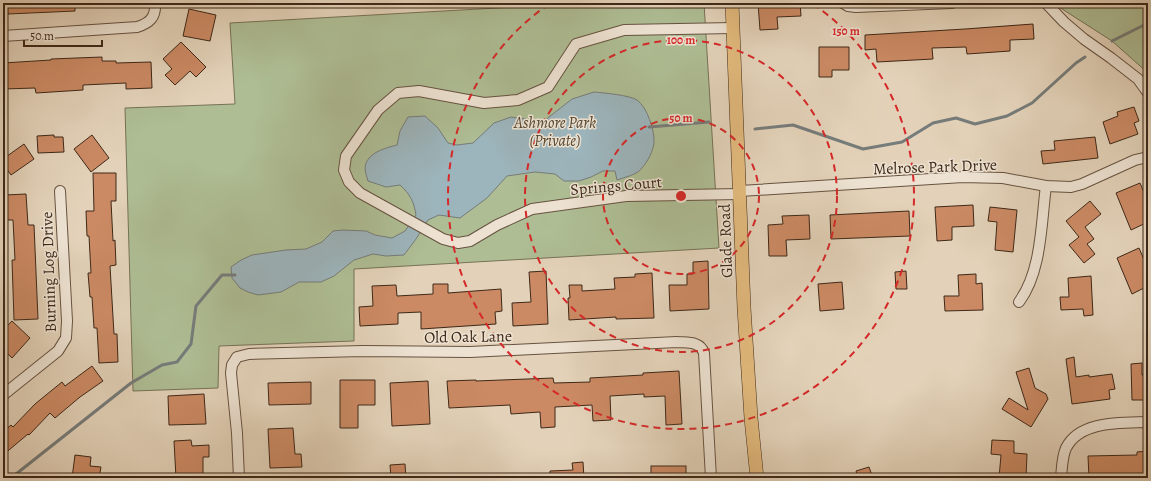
<svg xmlns="http://www.w3.org/2000/svg" width="1151" height="481" font-family="Alegreya,serif">
  <style>
    .green { fill: #aebd94; stroke: #767256 }
    .water { fill: #9cb4bb; stroke: #767c7a }
    .lines { fill: none; stroke-linecap: round; stroke-linejoin: round }
    .stream { stroke: #767c7a; stroke-width: 3 }
    .building { fill: #cb8a64; stroke: #3e2818 }
    .minor-casing { stroke: #675240; stroke-width: 12 }
    .major-casing { stroke: #3e2818; stroke-width: 14 }
    .minor { stroke: #ede2d2; stroke-width: 10 }
    .major { stroke: #e2b97c; stroke-width: 13 }
    .ring { fill: none; stroke: #d62828; stroke-width: 2; stroke-dasharray: 7 5 }
    .labels { text-anchor: middle; stroke-width: 3; stroke-linejoin: round; paint-order: stroke }
    .park-label { font-size: 16px; font-style: italic; fill: #544631; stroke: #ede2d2 }
    .street-label { font-size: 16px; fill: #3e2818; stroke: #ede2d2 }
    .centre { fill: #d62828; stroke: #ede2d2; stroke-width: 2 }
    .ring-label { font-size: 12px; text-anchor: middle; font-weight: bold; fill: #d62828; stroke: #ede2d2; stroke-width: 3; stroke-linejoin: round; paint-order: stroke }
  </style>
  <rect width="100%" height="100%" fill="#e3d2b9"/>
  <filter id="stains"><feTurbulence type="fractalNoise" baseFrequency=".005" numOctaves="4"/><feColorMatrix values="0 0 0 0 .2 0 0 0 0 .09 0 0 0 0 .02 0 0 0 .5 -.17"/></filter>
  <radialGradient id="worn" r=".72"><stop offset=".6" stop-color="#630" stop-opacity="0"/><stop offset="1" stop-color="#630" stop-opacity=".3"/></radialGradient>
  <g class="green">
    <polygon points="586,3 704,3 719,248 354,269 354,341 219,346 218,388 133,391 125,108 235,104 230,23"/>
    <polygon points="1056,3 1148,3 1148,73 1112,41 1059,7"/>
  </g>
  <path class="water" d="M594 92C604 93 629 95 637 100 647 107 655 131 654 143 653 151 648 161 642 168 637 175 625 177 617 180L615 171H603L591 177 579 181H564L555 174 535 172 507 176 487 198 460 218 439 215 428 220 416 239 404 255 386 256 373 254 354 260 334 276 321 282H299L281 292 258 295 248 292 240 288 232 278 231 267 241 260 252 255 286 250 306 249 322 242 333 231 343 230 366 231 375 235 392 238 405 231 416 215C414 202 410 194 400 185L386 187 368 181C367 177 365 172 365 168 366 153 385 148 397 145L400 131 408 117 425 116 438 128 448 143 457 145 473 143 494 123 511 117 525 119 540 124 572 99Z"/>
  <g class="lines">
    <g class="stream">
      <polyline points="1112,41 1148,23"/>
      <polyline points="649,127 709,122"/>
      <polyline points="755,129 793,125 863,149 902,142 933,123 956,118 975,124 1007,116 1032,103 1076,63 1085,57"/>
      <polyline points="11,478 131,383 162,365 177,362 191,344 196,306 222,275 235,275"/>
    </g>
  </g>
  <g class="building">
    <polygon points="7,3 75,3 75,11 8,14"/>
    <polygon points="758,3 800,3 801,16 777,17 778,29 760,30"/>
    <polygon points="189,9 216,15 210,41 183,36"/>
    <polygon points="1033,24 1034,39 1010,40 1010,51 967,54 966,47 932,48 933,59 877,62 876,49 865,50 865,35 965,29"/>
    <polygon points="181,42 206,67 196,77 190,71 175,85 165,75 172,69 163,59"/>
    <polygon points="819,47 849,47 849,70 832,70 832,77 819,77"/>
    <polygon points="102,57 102,61 116,61 116,63 151,62 152,88 126,89 126,83 83,85 83,90 36,93 35,88 3,89 3,63 51,60 51,59"/>
    <polygon points="1134,107 1139,121 1134,123 1138,134 1110,144 1103,122 1118,116 1117,112"/>
    <polygon points="54,135 54,137 63,137 64,152 38,153 37,136"/>
    <polygon points="92,135 109,158 91,172 74,149"/>
    <polygon points="1095,137 1098,158 1043,164 1041,151 1055,150 1054,141"/>
    <polygon points="24,144 34,159 11,175 3,164 3,159"/>
    <polygon points="93,173 116,173 116,201 111,201 113,241 115,240 116,265 110,266 114,334 117,334 118,362 99,363 97,328 94,328 92,297 90,297 88,273 91,273 89,236 87,236 86,211 94,211"/>
    <polygon points="1140,183 1148,202 1148,222 1131,230 1116,193"/>
    <polygon points="26,194 28,225 34,225 38,319 14,320 12,260 15,260 13,220 6,220 5,195"/>
    <polygon points="1090,201 1101,214 1085,227 1094,239 1087,244 1095,254 1084,263 1069,245 1079,237 1066,221"/>
    <polygon points="973,205 974,226 952,227 952,240 937,241 935,207"/>
    <polygon points="990,207 1017,210 1013,252 995,250 997,222 988,221"/>
    <polygon points="909,211 910,236 831,239 830,215"/>
    <polygon points="809,215 810,239 786,240 787,256 769,256 768,225 783,224 782,216"/>
    <polygon points="1139,248 1148,269 1148,286 1132,294 1117,258"/>
    <polygon points="708,261 709,309 670,311 669,285 687,285 687,274 693,274 693,262"/>
    <polygon points="546,271 548,324 513,326 512,303 531,302 529,272"/>
    <polygon points="906,271 907,289 896,289 895,272"/>
    <polygon points="652,273 654,318 616,319 616,317 569,320 568,298 570,298 569,285 582,285 582,291 615,289 614,278 635,277 635,274"/>
    <polygon points="976,274 976,284 982,283 983,310 945,311 944,296 959,296 958,275"/>
    <polygon points="1091,276 1093,315 1084,316 1083,309 1061,310 1060,297 1069,297 1068,278"/>
    <polygon points="842,282 844,309 820,311 818,284"/>
    <polygon points="433,284 448,284 448,293 501,289 502,311 495,312 496,324 421,329 421,312 398,313 398,324 360,326 359,307 373,306 372,286 396,285 397,296 433,294"/>
    <polygon points="12,321 30,338 12,358 3,349 3,330"/>
    <polygon points="1074,357 1076,377 1089,375 1089,377 1112,374 1115,389 1109,390 1110,399 1072,404 1066,359"/>
    <polygon points="1142,363 1142,375 1148,375 1148,400 1132,400 1131,364"/>
    <polygon points="92,366 103,381 80,397 55,418 50,413 29,435 28,434 3,455 3,432 11,425 13,427 35,404 62,382 65,386"/>
    <polygon points="1029,368 1035,388 1046,394 1048,399 1031,427 1002,409 1009,398 1028,410 1016,372"/>
    <polygon points="679,371 682,424 666,425 665,396 644,397 644,394 610,396 611,420 593,421 592,405 555,407 555,427 541,428 540,412 511,414 510,405 449,408 447,381 476,380 476,381 553,378 554,383 590,382 590,378 643,375 643,373"/>
    <polygon points="340,380 375,380 375,405 358,405 358,428 340,428"/>
    <polygon points="428,381 430,424 392,426 390,383"/>
    <polygon points="311,382 311,404 269,405 268,383"/>
    <polygon points="204,394 206,424 169,425 168,396"/>
    <polygon points="293,428 295,454 301,454 302,467 270,468 268,429"/>
    <polygon points="191,440 192,446 209,445 209,457 203,457 203,477 176,478 174,441"/>
    <polygon points="992,440 1014,441 1014,453 1027,454 1026,478 999,478 1001,455 991,454"/>
    <polygon points="1148,451 1148,475 1110,476 1110,478 1089,478 1088,456 1137,455 1137,452"/>
    <polygon points="75,455 91,457 90,466 101,467 99,478 72,478"/>
    <polygon points="583,462 584,478 550,478 550,471 573,470 572,463"/>
    <polygon points="405,464 406,478 391,478 390,465"/>
    <rect x="651" y="466" width="35" height="12"/>
    <polygon points="869,467 873,478 858,478 856,471"/>
  </g>
  <g class="lines">
    <defs>
      <g id="minor">
        <polyline points="843,3 848,6 856,7 952,3"/>
        <polyline points="1046,3 1064,22 1084,39 1111,58 1138,79 1148,93"/>
        <polyline points="733,28 624,30 576,44 548,87 518,100 484,103 419,91 398,93 378,110 346,156 344,170 349,182 360,193 443,239 458,243 470,241 497,225 532,209 626,196 740,194"/>
        <path d="M3 36 137 27C150 23 156 17 155 3"/>
        <polyline points="740,191 963,177 1003,178 1046,186 1071,187 1082,184 1135,160 1148,157"/>
        <path d="M1019 302C1042 271 1041 223 1046 186"/>
        <polyline points="3,395 58,351 66,338 67,321 60,191"/>
        <path d="M239 478 237 433 231 373 232 365 237 357 249 354 363 351 470 352 677 342C688 343 700 341 704 353L711 478"/>
        <path d="M1061 478C1062 468 1062 457 1066 448 1080 420 1122 423 1148 422"/>
      </g>
      <polyline id="major" points="732,3 744,308 751,418 757,478"/>
    </defs>
    <use href="#minor" class="minor-casing"/>
    <use href="#major" class="major-casing"/>
    <use href="#minor" class="minor"/>
    <use href="#major" class="major"/>
  </g>
  <g class="ring">
    <circle cx="681" cy="196" r="78"/>
    <circle cx="681" cy="196" r="156"/>
    <path d="M813 4A233 233 0 1 1 549 4"/>
  </g>
  <g class="labels">
    <g class="park-label">
      <text x="555" y="128">Ashmore Park<tspan x="555" dy="18">(Private)</tspan></text>
    </g>
    <g class="street-label">
      <text transform="translate(935 166) rotate(-2)" y="6">Melrose Park Drive</text>
      <text transform="translate(616 185) rotate(-5)" y="6">Springs Court</text>
      <text transform="translate(725 241) rotate(-92)" y="6">Glade Road</text>
      <text transform="translate(48 272) rotate(-92)" y="6">Burning Log Drive</text>
      <text transform="translate(468 336) rotate(-1)" y="6">Old Oak Lane</text>
    </g>
  </g>
  <circle cx="681" cy="196" r="6" class="centre"/>
  <g class="ring-label">
    <text x="846" y="35">150 m</text>
    <text x="681" y="44">100 m</text>
    <text x="681" y="122">50 m</text>
  </g>
  <rect width="1151" height="481" fill="none" stroke="#e3d2b9" stroke-width="16"/>
  <rect x="4" y="4" width="1143" height="473" fill="none" stroke="#3e2818" stroke-width="2"/>
  <rect x="8" y="8" width="1135" height="465" fill="none" stroke="#3e2818"/>
  <path d="M24 40v6h78v-6" fill="none" stroke="#3e2818" stroke-width="2"/>
  <text x="30" y="40" font-size="12" fill="#3e2818" stroke="#ede2d2" stroke-width="3" paint-order="stroke">50 m</text>
  <rect width="100%" height="100%" filter="url(#stains)"/>
  <rect width="100%" height="100%" fill="url(#worn)"/>
</svg>
